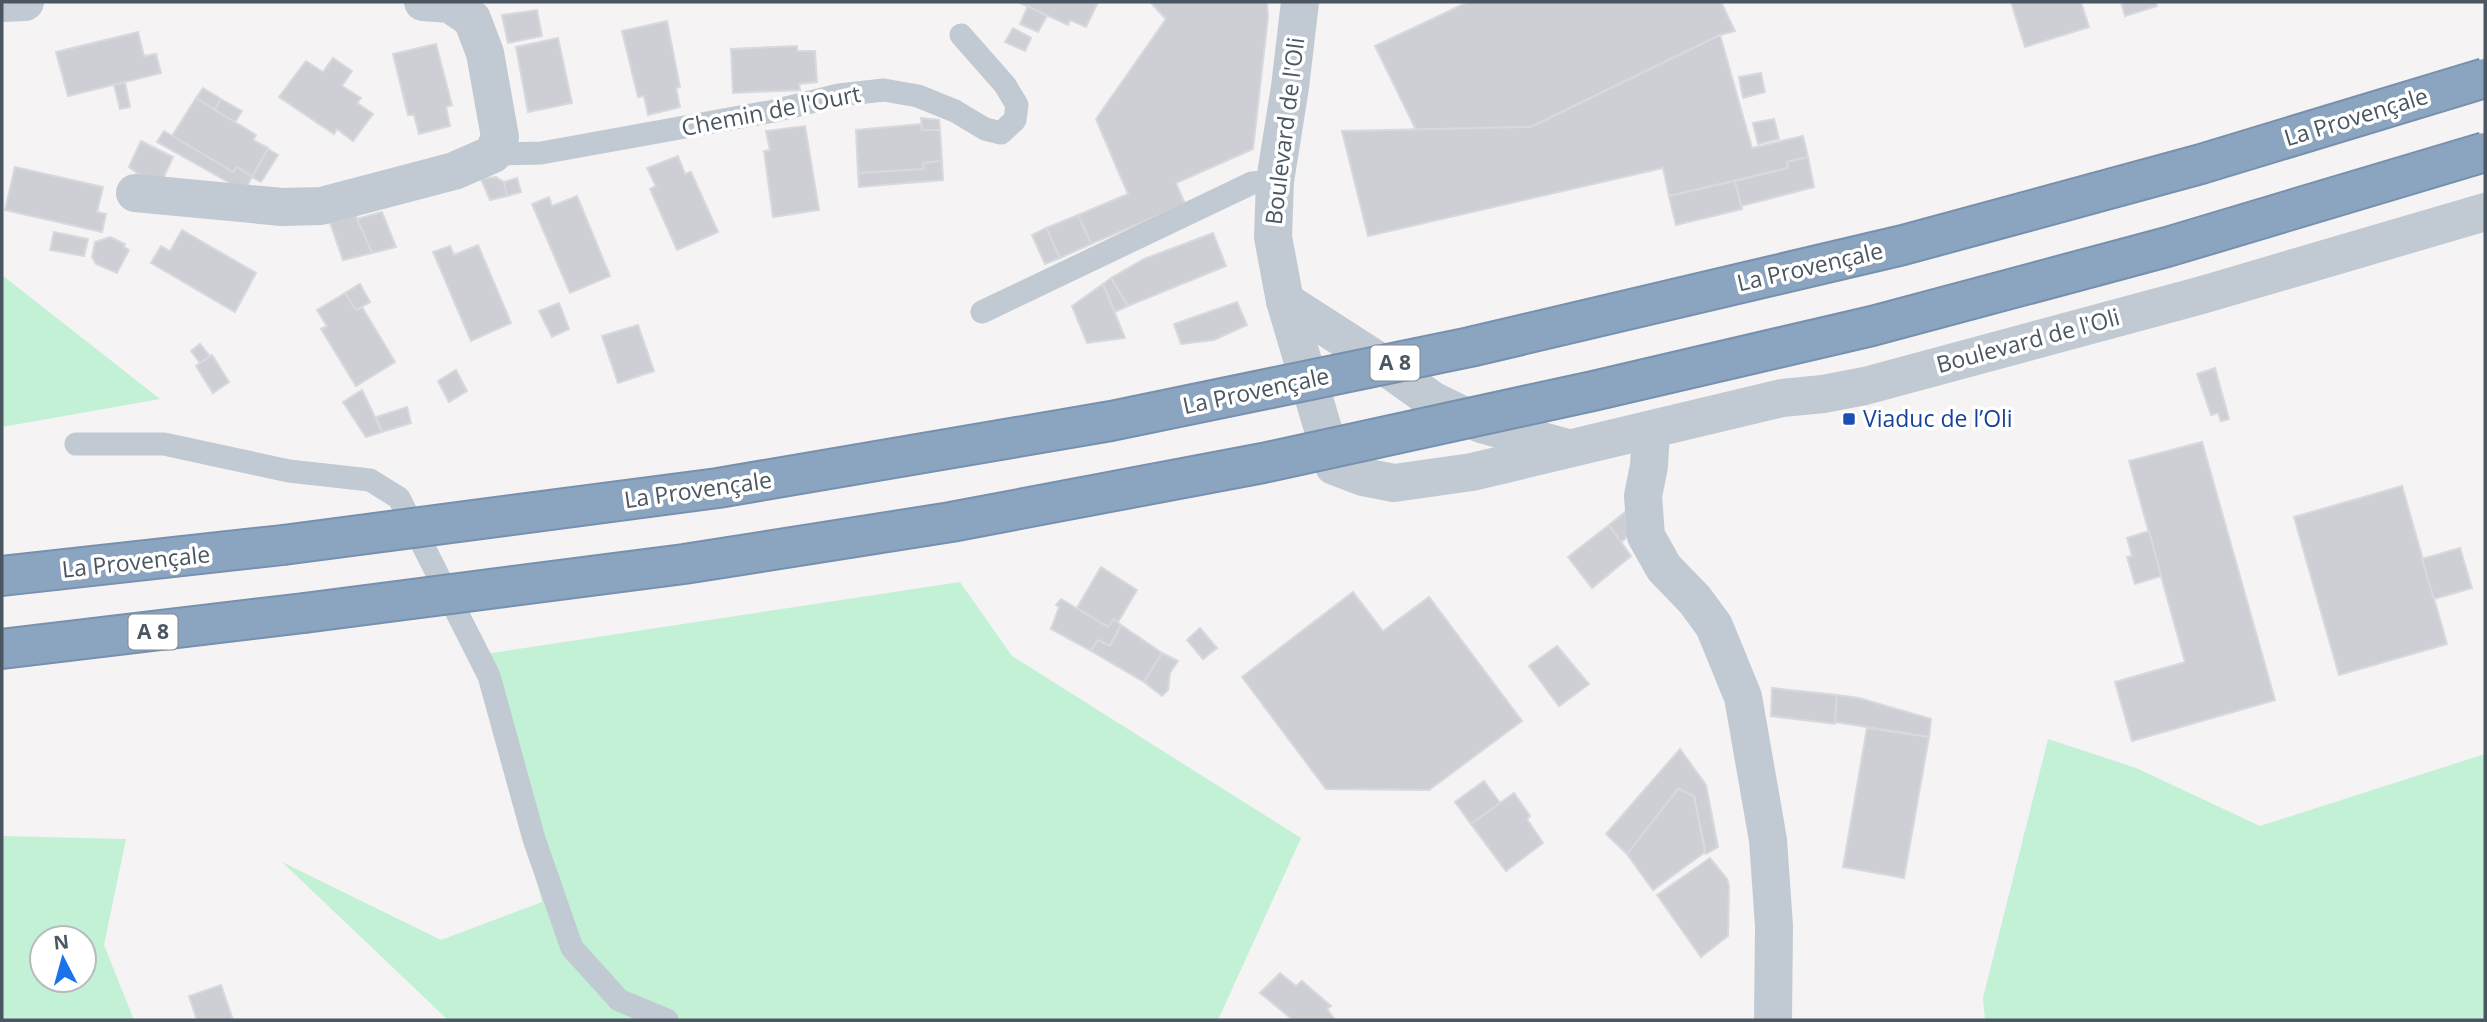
<svg xmlns="http://www.w3.org/2000/svg" width="2487" height="1022" font-family="'Open Sans',sans-serif">
  <style>
    .green { fill: #c3f1d5; fill-rule: evenodd }
    .building { fill: #cdcfd5; stroke: #d7d9de; stroke-width: 2 }
    .lines { fill: none; stroke-linecap: round; stroke-linejoin: round }
    .motorway-casing { stroke: #7690ad; stroke-width: 42 }
    .service { stroke: #c1cad2; stroke-width: 23 }
    .minor { stroke: #c1cad2; stroke-width: 38 }
    .motorway { stroke: #8ba5c1; stroke-width: 38 }
    .motorway-bridge-casing { stroke: #7690ad; stroke-width: 42; stroke-linecap: butt }
    .motorway-bridge { stroke: #8ba5c1; stroke-width: 38 }
    .transit-dot { fill: #1a4fb4; stroke: #fff; stroke-width: 2.5 }
    .labels { text-anchor: middle; stroke-width: 7; stroke-linejoin: round; paint-order: stroke }
    .shield { fill: #fff; stroke: #808990; stroke-width: 2 }
    .shield-label { font-size: 21px; font-weight: bold; fill: #4a5661 }
    .street-label { font-size: 23px; fill: #4a5661; stroke: #fff }
    .transit-label { font-size: 23px; fill: #164399; stroke: #fff; text-anchor: start }
  </style>
  <rect width="100%" height="100%" fill="#f5f3f3"/>
  <g class="green">
    <polygon points="2,275 160,399 2,427"/>
    <polygon points="960,582 1012,656 1301,838 1218,1020 448,1020 282,862 441,940 542,902 478,655"/>
    <polygon points="2048,739 2136,768 2260,826 2485,754 2485,1020 1985,1020 1983,998"/>
    <path d="M2 836 126 839 104 945 134 1020H2ZM84 938V980H42V938Z"/>
  </g>
  <g class="building">
    <polygon points="1018,2 1098,2 1086,27 1070,20 1068,25"/>
    <polygon points="1150,2 1267,2 1268,17 1253,149 1176,183 1185,204 1091,244 1078,215 1128,194 1096,119 1166,19"/>
    <polygon points="1468,2 1721,2 1735,31 1720,35 1531,127 1416,130 1375,46"/>
    <polygon points="2011,2 2081,2 2089,27 2025,47"/>
    <polygon points="2121,2 2156,2 2157,6 2125,16"/>
    <polygon points="1028,6 1047,16 1038,32 1020,24"/>
    <polygon points="537,10 542,36 508,43 502,15"/>
    <polygon points="667,21 680,87 676,88 680,107 648,115 644,96 638,97 622,31"/>
    <polygon points="1013,28 1031,38 1025,51 1005,42"/>
    <polygon points="138,32 144,56 156,54 161,73 68,96 56,52"/>
    <polygon points="1720,35 1752,148 1803,136 1808,157 1787,162 1788,168 1669,196 1663,168 1368,236 1342,131 1531,127"/>
    <polygon points="558,38 572,103 528,112 516,47"/>
    <polygon points="436,44 452,105 446,107 450,126 419,134 414,115 408,115 393,54"/>
    <polygon points="797,46 797,51 815,51 817,82 799,84 800,90 733,93 731,49"/>
    <polygon points="333,58 352,71 342,86 361,98 357,103 373,114 353,141 337,129 334,134 279,97 306,61 323,72"/>
    <polygon points="1761,73 1765,92 1743,98 1739,77"/>
    <polygon points="125,82 130,107 120,109 114,85"/>
    <polygon points="203,88 221,99 215,110 196,98"/>
    <polygon points="196,98 256,135 253,140 268,148 252,177 237,167 233,172 172,136"/>
    <polygon points="221,99 242,111 235,122 215,110"/>
    <polygon points="921,118 939,120 940,130 922,130"/>
    <polygon points="1774,119 1779,139 1758,144 1753,123"/>
    <polygon points="921,124 922,130 940,130 942,161 923,163 924,169 858,173 856,130"/>
    <polygon points="805,126 819,210 773,217 764,151 770,150 766,131"/>
    <polygon points="164,131 233,172 237,167 252,177 244,191 157,142"/>
    <polygon points="141,141 173,157 161,183 138,174 129,167"/>
    <polygon points="268,149 278,155 261,182 252,177"/>
    <polygon points="678,156 685,174 691,172 718,232 677,250 650,189 656,186 647,168"/>
    <polygon points="1808,157 1814,187 1741,206 1735,181 1788,168 1787,162"/>
    <polygon points="942,161 943,180 859,187 858,173 924,169 923,163"/>
    <polygon points="15,167 103,187 97,212 106,214 102,232 5,210"/>
    <polygon points="496,177 504,182 507,196 490,200 481,179"/>
    <polygon points="517,178 521,192 507,196 504,182"/>
    <polygon points="1735,181 1742,209 1676,225 1669,196"/>
    <polygon points="577,196 610,276 570,293 532,204 549,197 552,206"/>
    <polygon points="382,212 396,247 372,253 357,219"/>
    <polygon points="355,214 372,253 343,260 329,220"/>
    <polygon points="1078,215 1091,244 1060,258 1046,228"/>
    <polygon points="1046,228 1060,258 1045,264 1032,235"/>
    <polygon points="182,230 256,273 235,312 151,263 161,246 170,251"/>
    <polygon points="54,232 88,239 84,256 50,250"/>
    <polygon points="1213,233 1226,266 1128,306 1111,278 1144,259"/>
    <polygon points="110,237 125,244 124,247 129,250 117,273 96,264 92,257 95,242"/>
    <polygon points="478,245 511,323 471,341 433,252 450,246 454,255"/>
    <polygon points="1111,278 1128,306 1115,312 1103,284"/>
    <polygon points="360,284 370,302 356,310 345,293"/>
    <polygon points="1103,284 1125,338 1087,343 1072,306"/>
    <polygon points="345,293 356,310 362,307 395,362 356,386 321,329 327,326 317,310"/>
    <polygon points="1237,302 1247,325 1214,340 1181,344 1174,324"/>
    <polygon points="559,303 569,329 552,337 539,311"/>
    <polygon points="638,325 654,371 618,383 602,336"/>
    <polygon points="200,344 210,356 200,363 191,351"/>
    <polygon points="212,355 229,382 213,393 196,366"/>
    <polygon points="2215,368 2229,419 2221,421 2218,413 2211,415 2197,374"/>
    <polygon points="456,370 467,391 449,402 438,381"/>
    <polygon points="362,390 382,432 366,437 343,402"/>
    <polygon points="407,407 411,423 382,432 376,417"/>
    <polygon points="2202,442 2275,700 2132,741 2115,682 2185,662 2129,461"/>
    <polygon points="2402,486 2447,644 2339,675 2294,517"/>
    <polygon points="1625,512 1631,534 1621,542 1609,525"/>
    <polygon points="1609,525 1631,556 1592,588 1568,557"/>
    <polygon points="2149,531 2161,576 2135,584 2127,557 2132,556 2127,538"/>
    <polygon points="2460,548 2472,588 2434,599 2422,559"/>
    <polygon points="1101,567 1137,590 1118,622 1114,619 1108,627 1077,608"/>
    <polygon points="1353,592 1383,631 1429,597 1522,721 1429,790 1326,789 1242,677"/>
    <polygon points="1061,599 1108,627 1114,619 1121,625 1110,646 1098,640 1091,651 1051,629 1059,607 1056,605"/>
    <polygon points="1121,625 1162,653 1144,682 1091,651 1098,640 1110,646"/>
    <polygon points="1200,628 1217,648 1203,659 1187,640"/>
    <polygon points="1557,646 1589,684 1559,706 1529,666"/>
    <polygon points="1162,653 1178,661 1170,673 1168,690 1162,696 1144,682"/>
    <polygon points="1772,688 1837,695 1835,724 1771,716"/>
    <polygon points="1837,695 1859,698 1931,719 1929,737 1835,722"/>
    <polygon points="1867,728 1929,737 1904,878 1843,867"/>
    <polygon points="1680,749 1706,785 1718,847 1706,854 1694,796 1678,789 1627,854 1606,834"/>
    <polygon points="1484,781 1500,803 1471,824 1455,802"/>
    <polygon points="1678,789 1694,796 1705,852 1653,890 1627,854"/>
    <polygon points="1514,793 1530,816 1527,819 1543,843 1506,871 1471,824"/>
    <polygon points="1710,858 1727,879 1729,886 1728,936 1701,957 1657,895"/>
    <polygon points="1280,973 1296,986 1302,981 1331,1006 1327,1009 1335,1020 1293,1020 1260,993"/>
    <polygon points="221,985 233,1020 197,1020 189,996"/>
  </g>
  <g class="lines">
    <defs>
      <g id="motorway">
        <polyline points="2,576 283,545"/>
        <polyline points="2,649 304,613"/>
      </g>
    </defs>
    <use href="#motorway" class="motorway-casing"/>
    <g class="service">
      <polyline points="493,154 541,153 774,111 839,95 884,90 918,96 955,111 985,129 1001,133 1015,120 1017,105 1005,85 961,35"/>
      <polyline points="982,312 1252,183 1275,181"/>
      <polyline points="76,444 164,444 289,471 370,480 399,498 489,676 534,839 572,948 619,1000 667,1020"/>
    </g>
    <g class="minor">
      <polyline points="1300,2 1290,87 1275,181 1273,237 1285,301 1334,466 1363,477 1394,483 1472,472 1782,398 1823,394 1865,386 2202,295 2485,212"/>
      <polyline points="2,3 25,2"/>
      <polyline points="135,193 282,207 321,206 454,171 493,154 500,137 485,53 472,19 450,4 423,2"/>
      <polyline points="1285,301 1372,357 1432,400 1481,424 1564,447"/>
      <polyline points="1651,430 1649,466 1643,496 1646,536 1664,568 1695,600 1714,626 1743,697 1768,840 1774,926 1773,1020"/>
    </g>
    <use href="#motorway" class="motorway"/>
    <defs>
      <g id="motorway-bridge">
        <polyline points="283,545 718,488 1111,421 1470,347 1903,245 2201,164 2485,78"/>
        <polyline points="304,613 684,564 951,522 1263,463 1593,391 1872,326 2167,247 2485,152"/>
      </g>
    </defs>
    <use href="#motorway-bridge" class="motorway-bridge-casing"/>
    <use href="#motorway-bridge" class="motorway-bridge"/>
  </g>
  <rect class="transit-dot" x="1842" y="412" width="14" height="14" rx="3.5"/>
  <g class="labels">
    <g class="shield">
      <rect x="1370.5" y="345.5" width="49" height="35" rx="5"/>
      <rect x="128.5" y="614.5" width="49" height="35" rx="5"/>
    </g>
    <g class="shield-label">
      <text x="1395" y="370">A 8</text>
      <text x="153" y="639">A 8</text>
    </g>
    <g class="street-label">
      <text transform="translate(771 111) rotate(-11)" y="8">Chemin de l'Ourt</text>
      <text transform="translate(2356 117) rotate(-17)" y="8">La Provençale</text>
      <text transform="translate(1285 131) rotate(-83)" y="8">Boulevard de l'Oli</text>
      <text transform="translate(1810 267) rotate(-13)" y="8">La Provençale</text>
      <text transform="translate(2028 341) rotate(-15)" y="8">Boulevard de l'Oli</text>
      <text transform="translate(1256 391) rotate(-12)" y="8">La Provençale</text>
      <text transform="translate(698 490) rotate(-8)" y="8">La Provençale</text>
      <text transform="translate(136 562) rotate(-6)" y="8">La Provençale</text>
    </g>
    <g class="transit-label">
      <text x="1863" y="427">Viaduc de l’Oli</text>
    </g>
  </g>
  <rect width="2487" height="1022" fill="none" stroke="#4a5661" stroke-width="7"/>
  <g transform="translate(63 959) rotate(354)"><circle r="33" fill="#ffffff" stroke="#b7bbc0" stroke-width="2"/>
  <path d="M0-5L12 26L0 18L-12 26Z" fill="#1a73e8"/>
  <text y="-10" font-size="19" font-weight="bold" text-anchor="middle" fill="#4a5661">N</text>
  </g>
</svg>
